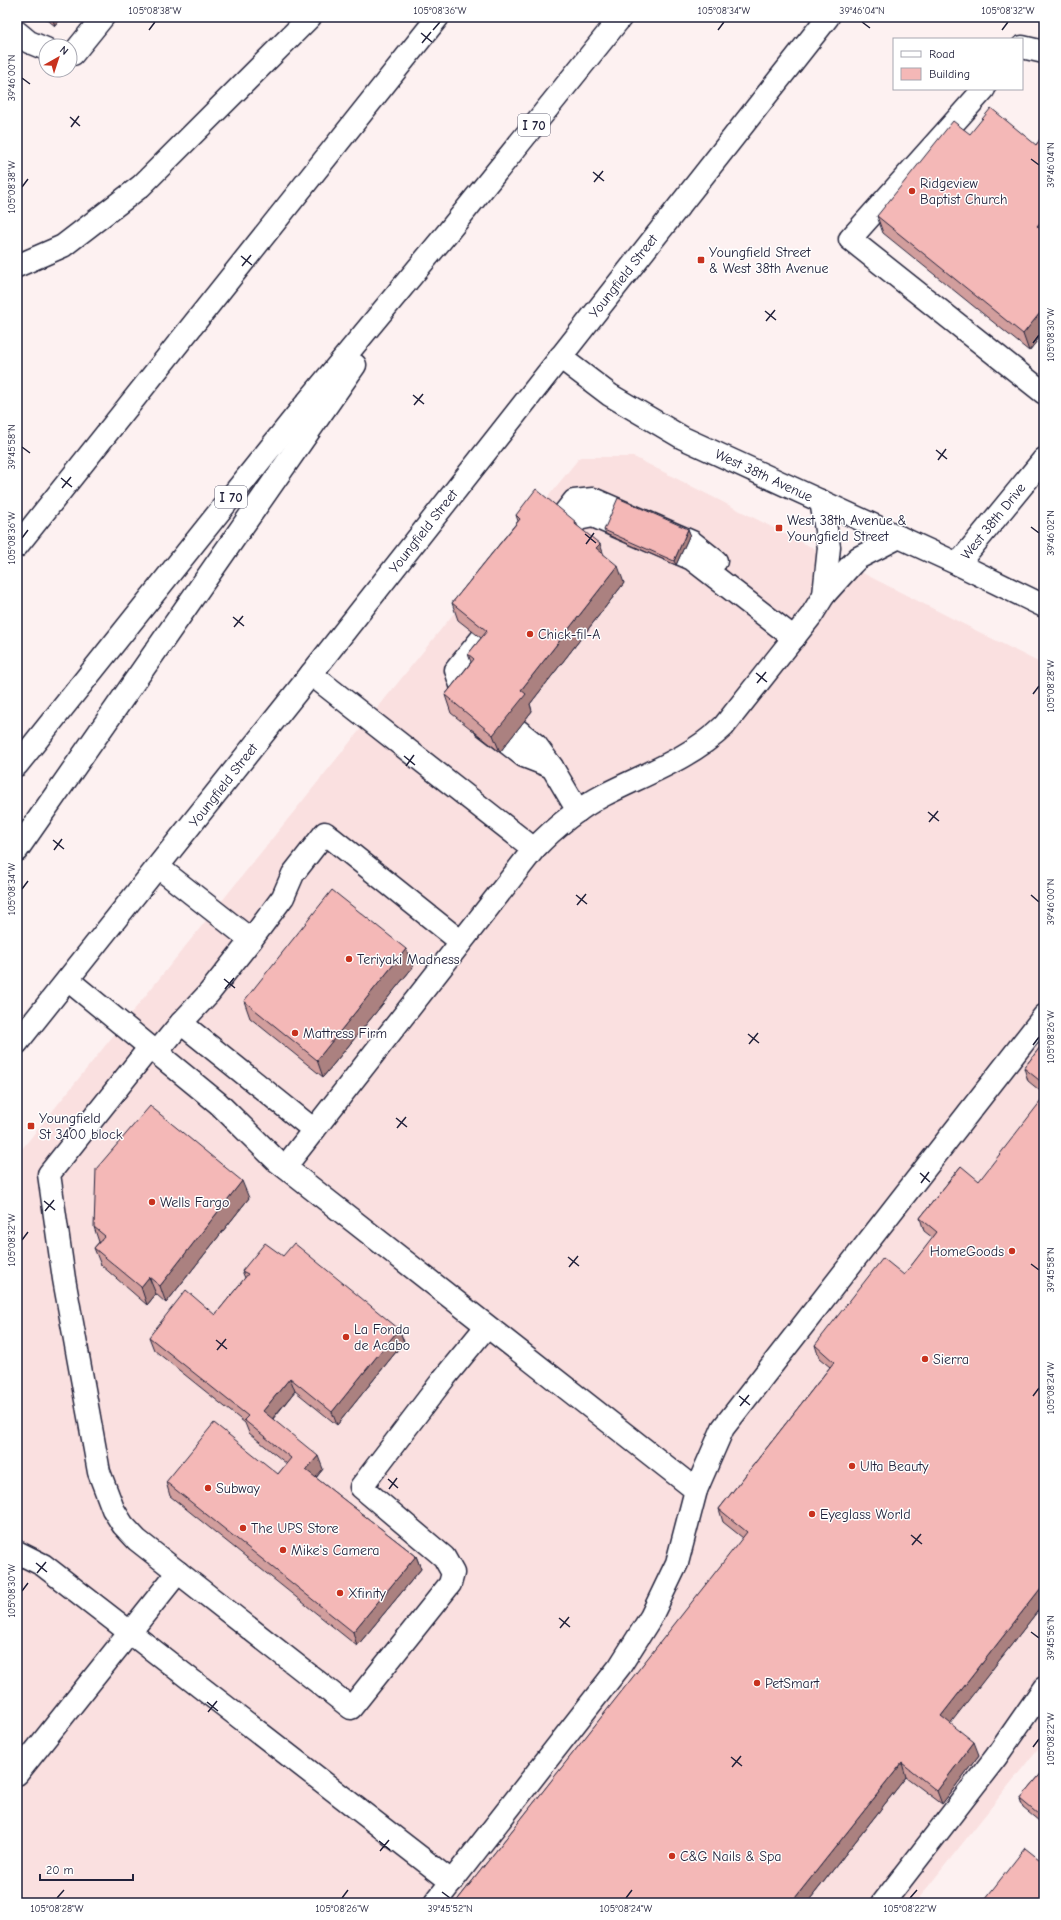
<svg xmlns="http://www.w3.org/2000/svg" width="1061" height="1920" font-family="'Comic Neue',sans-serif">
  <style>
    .built { fill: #fae0e0 }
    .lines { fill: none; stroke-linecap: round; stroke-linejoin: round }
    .minor-casing { stroke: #22223b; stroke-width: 25 }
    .major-casing { stroke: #22223b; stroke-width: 25 }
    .highway-casing { stroke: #22223b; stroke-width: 25 }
    .minor { stroke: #fff; stroke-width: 22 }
    .major { stroke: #fff; stroke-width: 22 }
    .highway { stroke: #fff; stroke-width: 22 }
    .wall { fill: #d29e9d; stroke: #22223b }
    .shaded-wall { fill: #ab8180; stroke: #22223b }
    .building { fill: #f4b8b7; stroke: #22223b }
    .ticks { fill: none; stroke: #22223b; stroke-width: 1.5 }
    .poi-dot { fill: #c8321e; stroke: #fff; stroke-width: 1.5 }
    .labels { text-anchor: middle; stroke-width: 3; stroke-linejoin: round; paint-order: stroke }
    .shield { fill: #fff; stroke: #646476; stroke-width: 1 }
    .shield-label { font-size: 13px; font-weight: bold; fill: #22223b }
    .poi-label { font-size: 14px; fill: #22223b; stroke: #fff; text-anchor: start }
    .street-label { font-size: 14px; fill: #22223b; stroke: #fff }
    .neatline { fill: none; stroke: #22223b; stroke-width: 1.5 }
    .ticks-label { font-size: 10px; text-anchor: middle; fill: #22223b }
  </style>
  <rect width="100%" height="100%" fill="#fdf1f1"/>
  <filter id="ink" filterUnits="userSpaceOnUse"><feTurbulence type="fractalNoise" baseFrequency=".025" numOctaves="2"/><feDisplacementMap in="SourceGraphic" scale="8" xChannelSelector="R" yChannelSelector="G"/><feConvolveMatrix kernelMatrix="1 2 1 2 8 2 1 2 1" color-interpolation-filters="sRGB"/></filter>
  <g filter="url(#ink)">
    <polygon class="built" points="580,457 634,457 1044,665 1044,1741 915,1903 17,1903 17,1155"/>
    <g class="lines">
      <defs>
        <g id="minor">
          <polyline points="17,32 29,42 46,49"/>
          <polyline points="1022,47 1044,52"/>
          <polyline points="70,54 73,54 103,17"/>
          <polyline points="984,89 850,239 1044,393"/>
          <polyline points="560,357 610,395 683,438 958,564 1044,606"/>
          <polyline points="821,501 829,547 824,595"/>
          <polyline points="552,529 574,501 593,499 692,542 716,561"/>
          <polyline points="558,544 578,519 593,516 692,559 794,638"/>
          <polyline points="958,564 1044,459"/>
          <polyline points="487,632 456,670 461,685 536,745 552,767 578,811"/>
          <polyline points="311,674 534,849"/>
          <polyline points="484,725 524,756 552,767"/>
          <polyline points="158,867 251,940"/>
          <polyline points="68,980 218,1103 277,1161 696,1490"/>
          <polyline points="181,1023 314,1130"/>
          <polyline points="150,1047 49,1174 64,1279 99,1472 113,1509 123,1525 137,1540 351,1708 450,1584 453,1573 444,1557 361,1487 445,1377 486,1327"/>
          <polyline points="157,1052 181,1023 209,993 251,940 283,897 293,874 325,833 460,941"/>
          <path d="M285 1167 534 849C555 827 577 809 604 795 645 774 691 758 724 726L811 616 824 595 852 564 858 558 899 537"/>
          <polyline points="17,1552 43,1565 452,1882"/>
          <polyline points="17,1774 178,1572"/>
          <polyline points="435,1903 620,1666 651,1617 677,1563 696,1490 723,1428 1044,1016"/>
          <polyline points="883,1903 996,1757 1044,1688"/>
        </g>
        <polyline id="major" points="17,1043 311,674 828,17"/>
        <g id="highway">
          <polyline points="17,266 63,246 141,186 310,17"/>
          <polyline points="17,546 438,17"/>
          <polyline points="17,765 299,412 448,232 621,17"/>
          <polyline points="17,850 355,365"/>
        </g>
      </defs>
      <use href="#minor" class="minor-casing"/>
      <use href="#major" class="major-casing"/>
      <use href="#highway" class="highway-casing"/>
      <use href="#minor" class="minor"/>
      <use href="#major" class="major"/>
      <use href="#highway" class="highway"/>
    </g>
    <g class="wall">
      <polygon points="44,17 62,17 55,26"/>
      <polygon points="1044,134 1044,332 1029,351 883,233 877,216 1036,145"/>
      <polygon points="516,515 578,527 603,554 624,583 530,704 532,711 500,752 451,713 445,695 471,662 468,654 481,638 458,620 452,603 518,521"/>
      <polygon points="688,529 690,534 676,565 606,534 604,530"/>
      <polygon points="413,967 323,1077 250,1018 244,1001"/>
      <polygon points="1044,1042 1044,1094 1028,1081 1024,1068"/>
      <polygon points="961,1166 1044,1603 950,1723 979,1755 942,1804 906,1777 807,1903 455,1903 743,1538 723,1522 719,1509 830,1367 819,1358 815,1345 904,1275 933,1238 924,1231 920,1218"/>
      <polygon points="249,1198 166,1303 156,1294 147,1305 101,1265 94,1248 99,1242 94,1227"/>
      <polygon points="283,1256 399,1329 404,1342 337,1425 295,1391 273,1419 323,1469 316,1478 416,1556 421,1569 357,1646 170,1496 166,1482 278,1474 287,1464 249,1433 245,1423 154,1350 149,1337 215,1315 245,1278 242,1271"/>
      <polygon points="1044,1770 1044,1825 1023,1808 1020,1799"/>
    </g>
    <g class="shaded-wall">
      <polygon points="52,17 62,17 55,26"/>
      <polygon points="1044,218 1044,243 1037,226"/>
      <polygon points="1044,308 1044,332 1029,351 1023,334"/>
      <polygon points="576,522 583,539 575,524"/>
      <polygon points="688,529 690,534 676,565 674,561"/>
      <polygon points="600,544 606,561 596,548"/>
      <polygon points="618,566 624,583 530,704 532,711 500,752 493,735 521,690"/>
      <polygon points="406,949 413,967 323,1077 317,1060"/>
      <polygon points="242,1181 249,1198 166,1303 160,1286"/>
      <polygon points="149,1277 156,1294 147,1305 141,1287"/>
      <polygon points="399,1329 404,1342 337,1425 332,1412"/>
      <polygon points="290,1378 295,1391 268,1424 263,1411"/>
      <polygon points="318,1456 323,1469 311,1483 306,1470"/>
      <polygon points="416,1556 421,1569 357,1646 353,1632"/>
      <polygon points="1044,1584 1044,1603 946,1729 941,1716"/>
      <polygon points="974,1742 979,1755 942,1804 937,1791"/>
      <polygon points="902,1763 906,1777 807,1903 791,1903"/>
    </g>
    <g class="building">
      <polygon points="991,108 1036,145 1044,134 1044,218 1037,226 1044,232 1044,308 1023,334 877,216 953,121 970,134"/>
      <polygon points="536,489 576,522 575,524 600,544 596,548 618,566 521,690 526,694 493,735 445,695 474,659 468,654 487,631 452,603 520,519 516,515"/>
      <polygon points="618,498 688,529 674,561 604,530"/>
      <polygon points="332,890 406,949 317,1060 244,1001"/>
      <polygon points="1044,1042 1044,1084 1024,1068"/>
      <polygon points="1044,1097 1044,1584 941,1716 974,1742 937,1791 902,1763 791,1903 455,1903 747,1532 719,1509 834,1362 815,1345 883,1258 904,1275 937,1232 920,1218 961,1166 979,1181"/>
      <polygon points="150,1106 242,1181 160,1286 149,1277 141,1287 94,1248 105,1236 94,1227 96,1169"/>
      <polygon points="265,1243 283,1256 294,1243 399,1329 332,1412 290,1378 263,1411 318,1456 306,1470 416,1556 353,1632 166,1482 214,1423 278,1474 291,1458 244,1420 248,1416 149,1337 186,1290 215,1315 248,1274 242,1271"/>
      <polygon points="1044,1770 1044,1819 1020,1799"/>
      <polygon points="1025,1848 1044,1863 1044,1903 982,1903"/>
    </g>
  </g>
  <path class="ticks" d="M862 22 870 28M149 30 155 22M433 30 440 22M718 30 724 22M1002 30 1008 22M421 33 432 42M422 43 431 32M22 78 30 84M70 117 80 126M71 127 79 116M1031 159 1039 165M593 172 604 181M594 182 603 171M22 187 28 179M241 256 252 265M242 266 251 255M765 311 776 320M766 321 775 310M1033 343 1039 335M413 395 424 404M414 405 423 394M22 447 30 453M936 450 947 459M938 460 946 449M61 478 72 487M62 488 71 477M1031 527 1039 533M585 534 596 543M22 538 28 530M586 544 594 533M233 617 244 626M234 627 243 616M756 673 767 682M757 683 766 672M1033 694 1039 686M404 756 415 765M406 766 414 755M928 812 939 821M929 822 938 811M53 840 64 849M54 850 62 839M22 889 28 881M576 895 587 904M1031 895 1039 902M577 905 586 894M224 979 235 988M225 989 234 978M748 1034 759 1043M749 1044 758 1033M1033 1045 1039 1037M396 1118 407 1127M397 1128 406 1117M920 1173 930 1182M921 1183 929 1172M44 1201 55 1210M45 1211 54 1200M22 1240 28 1232M568 1257 579 1266M1031 1264 1039 1270M569 1267 578 1256M216 1340 227 1349M217 1350 226 1339M739 1396 750 1405M1033 1396 1039 1388M740 1406 749 1395M388 1479 398 1488M389 1489 397 1478M911 1535 922 1544M912 1545 921 1534M36 1563 47 1572M37 1573 46 1562M22 1591 28 1583M559 1618 570 1627M560 1628 569 1617M1031 1632 1039 1638M207 1702 218 1711M208 1712 217 1701M1033 1747 1039 1739M731 1757 742 1766M732 1767 741 1756M379 1841 390 1850M380 1851 389 1840M442 1892 450 1898M57 1898 64 1890M342 1898 348 1890M626 1898 632 1890M910 1898 917 1890"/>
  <g class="poi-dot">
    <circle cx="912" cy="191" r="4"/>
    <rect x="697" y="256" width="8" height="8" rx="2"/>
    <rect x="775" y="524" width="8" height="8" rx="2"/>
    <circle cx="530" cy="634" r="4"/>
    <circle cx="349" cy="959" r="4"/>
    <circle cx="295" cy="1033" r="4"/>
    <rect x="27" y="1122" width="8" height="8" rx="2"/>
    <circle cx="152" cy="1202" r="4"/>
    <circle cx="1012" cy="1251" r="4"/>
    <circle cx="346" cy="1337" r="4"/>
    <circle cx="925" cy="1359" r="4"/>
    <circle cx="852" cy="1466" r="4"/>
    <circle cx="208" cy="1488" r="4"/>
    <circle cx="812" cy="1514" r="4"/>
    <circle cx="243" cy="1528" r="4"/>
    <circle cx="283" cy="1550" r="4"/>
    <circle cx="340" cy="1593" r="4"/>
    <circle cx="757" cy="1683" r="4"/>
    <circle cx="672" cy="1856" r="4"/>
  </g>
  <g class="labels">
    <g class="shield">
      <rect x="518" y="114" width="32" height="22" rx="3"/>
      <rect x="215" y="486" width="32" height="22" rx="3"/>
    </g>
    <g class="shield-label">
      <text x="534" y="130">I 70</text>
      <text x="231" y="502">I 70</text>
    </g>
    <g class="poi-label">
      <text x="920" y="188">Ridgeview<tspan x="920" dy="16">Baptist Church</tspan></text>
      <text x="709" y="257">Youngfield Street<tspan x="709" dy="16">&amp; West 38th Avenue</tspan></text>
      <text x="787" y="525">West 38th Avenue &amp;<tspan x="787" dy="16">Youngfield Street</tspan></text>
      <text x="538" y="639">Chick-fil-A</text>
      <text x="357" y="964">Teriyaki Madness</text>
      <text x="303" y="1038">Mattress Firm</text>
      <text x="39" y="1123">Youngfield<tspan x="39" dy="16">St 3400 block</tspan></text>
      <text x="160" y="1207">Wells Fargo</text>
      <text x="1004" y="1256" text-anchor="end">HomeGoods</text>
      <text x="354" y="1334">La Fonda<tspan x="354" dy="16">de Acabo</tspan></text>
      <text x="933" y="1364">Sierra</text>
      <text x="860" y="1471">Ulta Beauty</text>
      <text x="216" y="1493">Subway</text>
      <text x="820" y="1519">Eyeglass World</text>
      <text x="251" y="1533">The UPS Store</text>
      <text x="291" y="1555">Mike's Camera</text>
      <text x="348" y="1598">Xfinity</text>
      <text x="765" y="1688">PetSmart</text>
      <text x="680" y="1861">C&amp;G Nails &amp; Spa</text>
    </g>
    <g class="street-label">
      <text transform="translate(623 276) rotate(-52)" y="5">Youngfield Street</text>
      <text transform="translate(764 475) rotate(25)" y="5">West 38th Avenue</text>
      <text transform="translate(993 521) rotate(-51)" y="5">West 38th Drive</text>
      <text transform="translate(423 531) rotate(-52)" y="5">Youngfield Street</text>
      <text transform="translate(223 785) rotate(-52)" y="5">Youngfield Street</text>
    </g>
  </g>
  <rect width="1061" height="1920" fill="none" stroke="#fff" stroke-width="44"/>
  <rect x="893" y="38" width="130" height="52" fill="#ffffff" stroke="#a7a7b1"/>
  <rect x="901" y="51" width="20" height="6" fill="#ffffff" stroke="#a7a7b1"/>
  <text x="929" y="58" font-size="12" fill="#22223b">Road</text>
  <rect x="901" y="68" width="20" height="12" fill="#f4b8b7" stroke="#a7a7b1"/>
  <text x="929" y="78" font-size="12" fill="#22223b">Building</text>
  <g transform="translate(58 58) rotate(39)"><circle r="19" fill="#ffffff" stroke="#a7a7b1"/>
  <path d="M0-3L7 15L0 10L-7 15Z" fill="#c8321e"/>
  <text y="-6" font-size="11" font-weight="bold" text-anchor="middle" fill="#22223b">N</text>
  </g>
  <path d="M40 1874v6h93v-6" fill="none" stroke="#22223b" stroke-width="2"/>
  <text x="46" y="1874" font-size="12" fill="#22223b" stroke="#ffffff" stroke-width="3" paint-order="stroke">20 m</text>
  <rect x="22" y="22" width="1017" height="1876" class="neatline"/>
  <g class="ticks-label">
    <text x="155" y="14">105°08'38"W</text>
    <text x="440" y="14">105°08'36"W</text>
    <text x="724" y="14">105°08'34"W</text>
    <text x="862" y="14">39°46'04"N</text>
    <text x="1008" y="14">105°08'32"W</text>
    <text transform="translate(11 78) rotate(-90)" y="4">39°46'00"N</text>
    <text transform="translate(1050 165) rotate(-90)" y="4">39°46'04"N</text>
    <text transform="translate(11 187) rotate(-90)" y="4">105°08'38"W</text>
    <text transform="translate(1050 335) rotate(-90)" y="4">105°08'30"W</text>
    <text transform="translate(11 447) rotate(-90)" y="4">39°45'58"N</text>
    <text transform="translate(1050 533) rotate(-90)" y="4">39°46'02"N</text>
    <text transform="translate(11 538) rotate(-90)" y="4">105°08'36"W</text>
    <text transform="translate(1050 686) rotate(-90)" y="4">105°08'28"W</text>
    <text transform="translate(11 889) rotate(-90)" y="4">105°08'34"W</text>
    <text transform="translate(1050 902) rotate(-90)" y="4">39°46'00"N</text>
    <text transform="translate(1050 1037) rotate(-90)" y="4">105°08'26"W</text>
    <text transform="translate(11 1240) rotate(-90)" y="4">105°08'32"W</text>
    <text transform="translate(1050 1270) rotate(-90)" y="4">39°45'58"N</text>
    <text transform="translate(1050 1388) rotate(-90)" y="4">105°08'24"W</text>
    <text transform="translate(11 1591) rotate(-90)" y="4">105°08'30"W</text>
    <text transform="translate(1050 1638) rotate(-90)" y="4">39°45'56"N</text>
    <text transform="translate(1050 1739) rotate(-90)" y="4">105°08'22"W</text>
    <text x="57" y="1912">105°08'28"W</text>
    <text x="342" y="1912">105°08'26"W</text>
    <text x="450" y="1912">39°45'52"N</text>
    <text x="626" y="1912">105°08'24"W</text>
    <text x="910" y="1912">105°08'22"W</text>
  </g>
</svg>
